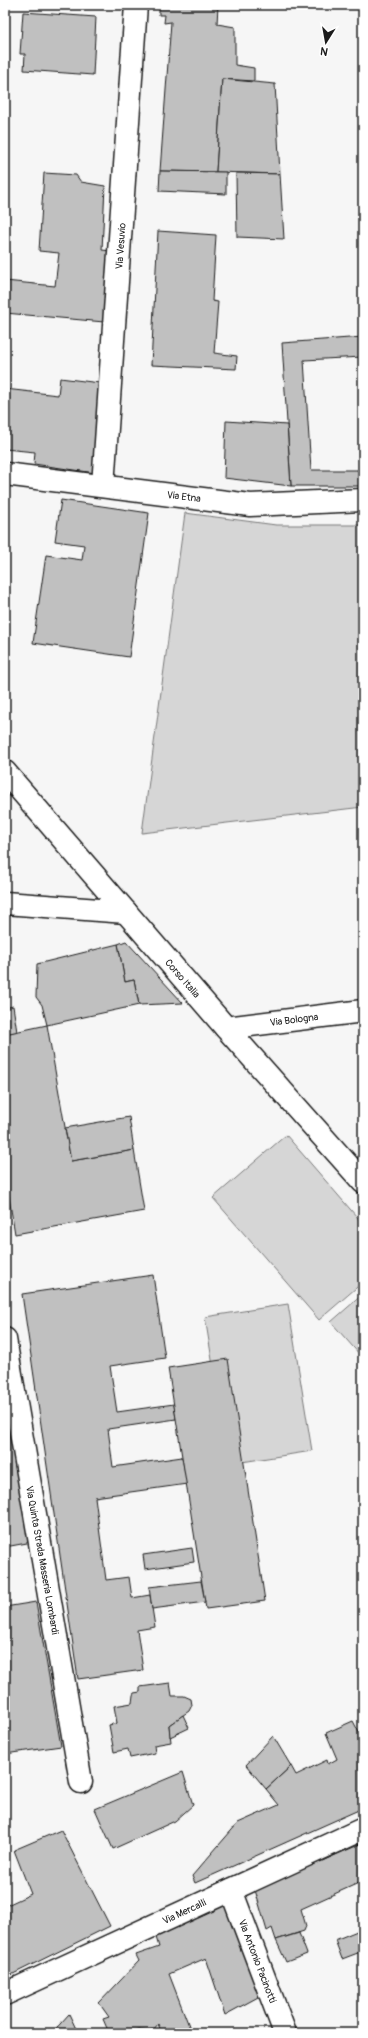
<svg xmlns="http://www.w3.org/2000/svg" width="368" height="2038" font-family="Pangolin,sans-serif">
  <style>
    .green { fill: #d6d6d6; stroke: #797979 }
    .building { fill: #c0c0c0; stroke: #1c1c1c }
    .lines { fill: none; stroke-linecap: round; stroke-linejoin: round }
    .minor-casing { stroke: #1c1c1c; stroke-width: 25 }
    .minor { stroke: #fff; stroke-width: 22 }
    .labels { text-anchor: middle; stroke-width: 3.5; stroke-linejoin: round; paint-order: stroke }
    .street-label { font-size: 10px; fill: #1c1c1c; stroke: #fff }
  </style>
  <rect width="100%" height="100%" fill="#f6f6f6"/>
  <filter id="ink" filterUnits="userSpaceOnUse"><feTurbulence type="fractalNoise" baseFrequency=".025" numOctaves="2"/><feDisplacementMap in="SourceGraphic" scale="8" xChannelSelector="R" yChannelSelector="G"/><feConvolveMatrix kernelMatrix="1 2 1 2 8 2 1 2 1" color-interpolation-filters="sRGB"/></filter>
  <g filter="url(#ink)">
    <g class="green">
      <polygon points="185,513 276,525 363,525 363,807 142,833"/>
      <polygon points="286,1135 363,1224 363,1282 319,1320 213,1198"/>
      <polygon points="363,1294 363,1354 361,1356 331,1322"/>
      <polygon points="288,1304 312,1451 229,1464 205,1317"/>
    </g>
    <g class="building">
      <polygon points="159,5 218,5 217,24 235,27 235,65 254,68 254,81 222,79 216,172 160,171 171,22 164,23 165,15 159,15"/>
      <polygon points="23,12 96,17 93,75 24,70 25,54 20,54"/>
      <polygon points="222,79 275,84 280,174 216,172"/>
      <polygon points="160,171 226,172 226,194 159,191"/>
      <polygon points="44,173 76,175 81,182 105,186 102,250 111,251 104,322 5,313 5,281 55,286 59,253 39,251"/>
      <polygon points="236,173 280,174 284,239 237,237"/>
      <polygon points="158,231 216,235 212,301 218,302 214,353 237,356 236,369 151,365"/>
      <polygon points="363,337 363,357 304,360 311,470 363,470 363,486 291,486 282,343"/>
      <polygon points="60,378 108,384 95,473 34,464 35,452 5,449 5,389 58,395"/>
      <polygon points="226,421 287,425 291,486 224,478"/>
      <polygon points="61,500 149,513 129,657 33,643 46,555 82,560 84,545 55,541"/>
      <polygon points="126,941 183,1003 139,1005 134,980 125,982 118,944"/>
      <polygon points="118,944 125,982 134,980 139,1005 47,1025 42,1005 36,997 37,964"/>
      <polygon points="13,1006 17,1032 5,1034 5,1008"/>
      <polygon points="47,1025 71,1161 134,1150 144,1211 15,1234 5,1173 5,1034"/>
      <polygon points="129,1117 134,1150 71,1161 65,1128"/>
      <polygon points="153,1275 165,1358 110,1366 117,1412 174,1404 176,1419 108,1429 113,1467 182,1457 187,1484 95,1497 106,1580 129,1577 132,1598 150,1595 155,1627 137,1630 143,1670 78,1679 22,1294"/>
      <polygon points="228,1359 265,1601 206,1609 168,1368"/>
      <polygon points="11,1425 31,1536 27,1543 5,1547 5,1426"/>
      <polygon points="192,1548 194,1562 145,1569 143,1555"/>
      <polygon points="201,1581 205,1602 152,1609 149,1587"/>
      <polygon points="36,1602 61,1746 5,1754 5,1607"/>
      <polygon points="170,1683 172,1696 184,1696 191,1699 192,1705 189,1711 169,1725 171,1742 154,1745 155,1753 130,1758 128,1749 114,1752 109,1725 117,1723 114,1706 132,1703 133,1695 134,1693 140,1692 140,1687"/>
      <polygon points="183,1715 189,1728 170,1737 169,1725"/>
      <polygon points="353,1721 363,1740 363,1808 195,1883 192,1876 238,1823 279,1805 266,1789 291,1766 296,1775 327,1760 328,1764 337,1759 326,1733"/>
      <polygon points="273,1736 291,1766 266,1789 246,1765"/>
      <polygon points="183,1772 193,1805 175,1821 113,1849 95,1809"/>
      <polygon points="61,1830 110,1926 5,1978 5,1906 31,1894 14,1850"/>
      <polygon points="363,1843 363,1881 301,1909 306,1926 304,1931 276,1940 272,1928 267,1931 255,1890"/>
      <polygon points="226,1905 260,1996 225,2015 206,1958 169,1974 191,2031 187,2033 162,2033 158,2024 154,2029 148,2031 139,2029 130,2033 109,2033 103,2019 109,2017 99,2003 139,1961 136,1955 159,1947 156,1937"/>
      <polygon points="362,1929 363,1951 342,1959 335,1940"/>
      <polygon points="299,1933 307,1954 286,1962 276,1940"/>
      <polygon points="69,2014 78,2033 52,2033"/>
    </g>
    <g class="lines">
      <defs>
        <g id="minor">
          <polyline points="5,474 250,505 363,500"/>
          <polyline points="103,486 136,5"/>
          <polyline points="5,772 226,1028 363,1182"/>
          <polyline points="5,903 126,912"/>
          <polyline points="226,1028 363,1011"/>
          <polyline points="5,1339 81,1782"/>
          <polyline points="231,1890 285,2033"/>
          <polyline points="5,1994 363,1829"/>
        </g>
      </defs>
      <use href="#minor" class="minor-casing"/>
      <use href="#minor" class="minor"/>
    </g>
  </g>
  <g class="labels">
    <g class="street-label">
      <text transform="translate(120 246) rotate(-86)" y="4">Via Vesuvio</text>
      <text transform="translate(184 496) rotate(7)" y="4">Via Etna</text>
      <text transform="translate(183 978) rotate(49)" y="4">Corso Italia</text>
      <text transform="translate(294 1019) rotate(-7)" y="4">Via Bologna</text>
      <text transform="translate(43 1560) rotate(80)" y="4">Via Quinta Strada Masseria Lombardi</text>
      <text transform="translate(184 1911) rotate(-25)" y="4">Via Mercalli</text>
      <text transform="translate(258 1961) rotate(69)" y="4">Via Antonio Pacinotti</text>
    </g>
  </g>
  <rect width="368" height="2038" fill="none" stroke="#fff" stroke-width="20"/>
  <rect x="10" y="10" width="348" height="2018" fill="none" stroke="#1c1c1c" stroke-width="1.5" filter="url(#ink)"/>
  <g transform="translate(326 42) rotate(191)" stroke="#ffffff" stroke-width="3" paint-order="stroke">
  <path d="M0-3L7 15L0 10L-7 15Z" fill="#1c1c1c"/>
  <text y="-6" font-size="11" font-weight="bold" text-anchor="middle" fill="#1c1c1c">N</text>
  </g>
</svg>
